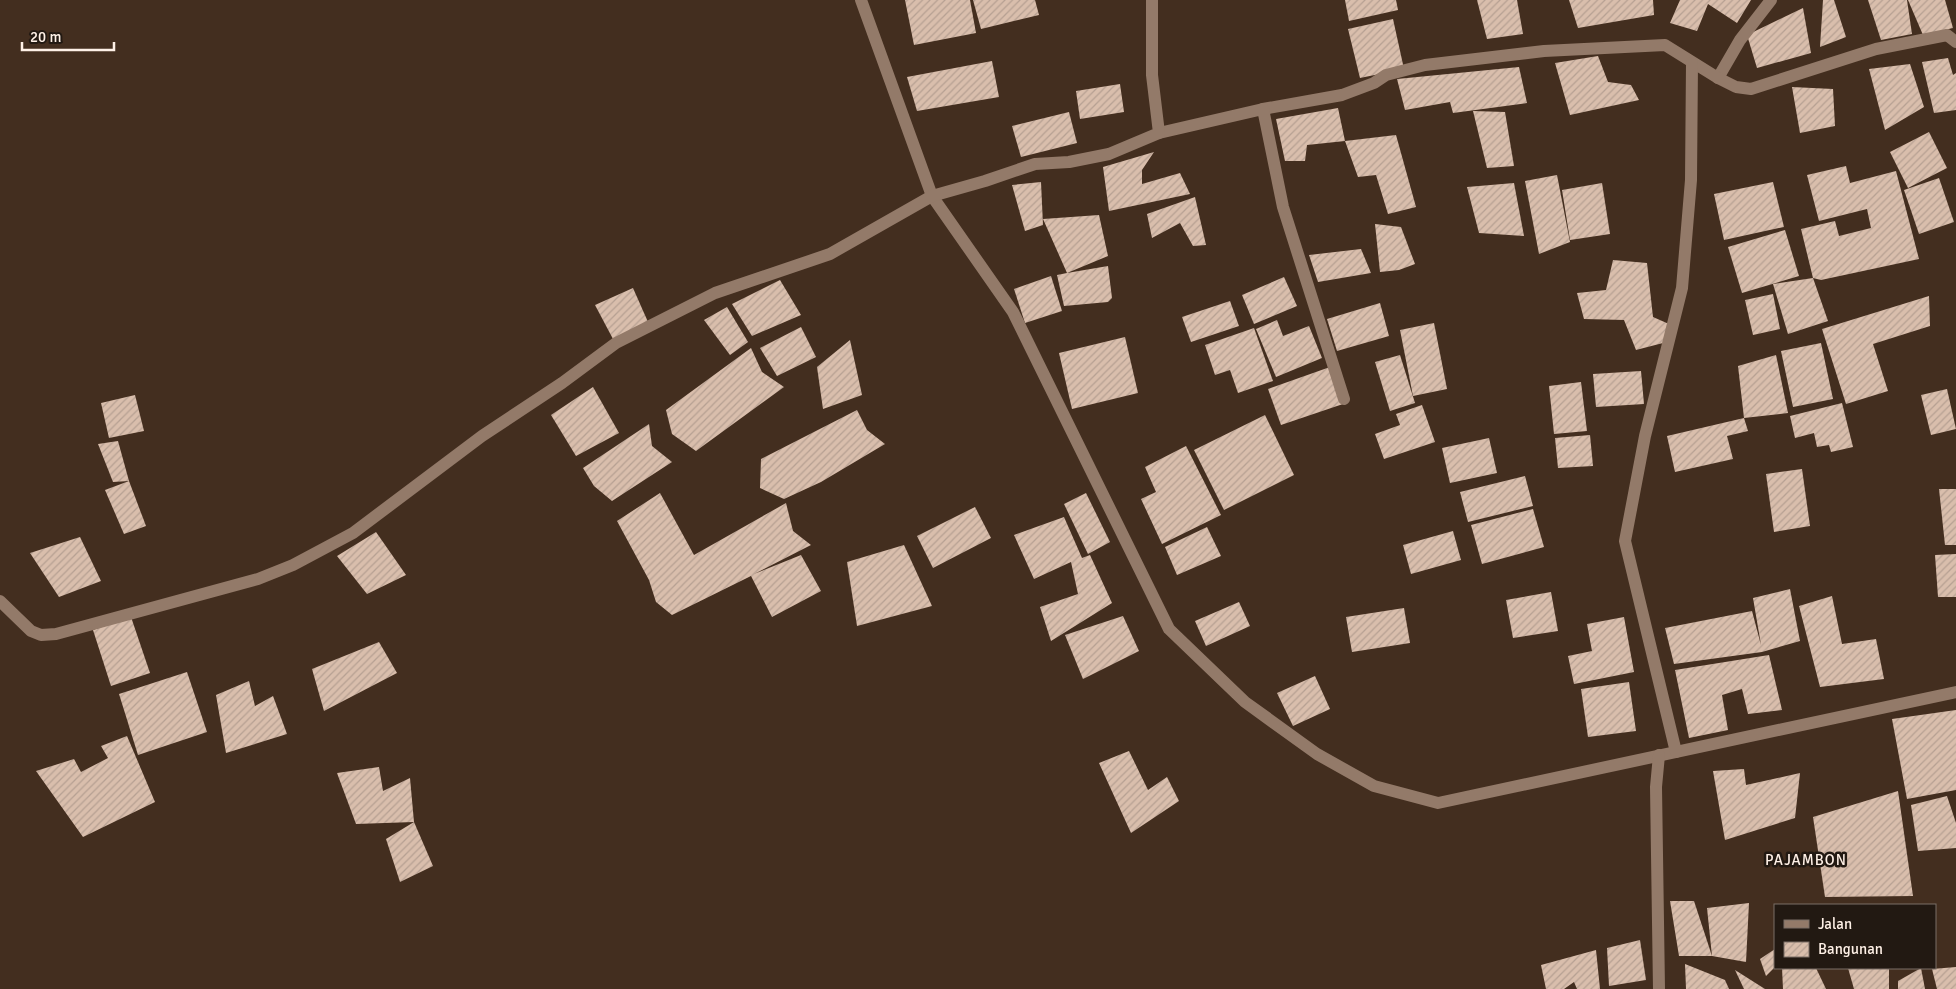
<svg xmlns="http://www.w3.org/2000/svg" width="1956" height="989" font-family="Signika,sans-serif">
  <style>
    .building { fill: url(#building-hatch) }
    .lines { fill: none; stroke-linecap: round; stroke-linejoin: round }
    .street { stroke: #937a69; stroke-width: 12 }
    .labels { text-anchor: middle; stroke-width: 5; stroke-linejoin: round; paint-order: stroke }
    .quarter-label { font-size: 15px; letter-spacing: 1px; fill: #fff1e7; stroke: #221912 }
  </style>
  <defs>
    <pattern id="building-hatch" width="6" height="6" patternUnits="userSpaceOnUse" patternTransform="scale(1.25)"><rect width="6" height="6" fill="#d9beac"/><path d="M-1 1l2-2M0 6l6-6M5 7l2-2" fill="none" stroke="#b6a092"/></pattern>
  </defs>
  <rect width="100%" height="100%" fill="#432e1f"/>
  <g class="building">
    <polygon points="905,0 970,0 976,33 914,45"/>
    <polygon points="973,0 1035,0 1039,15 981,29"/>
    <polygon points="1345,0 1396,0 1398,10 1349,21"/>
    <polygon points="1477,0 1517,0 1523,34 1487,39"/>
    <polygon points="1569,0 1653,0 1654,15 1578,28"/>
    <polygon points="1680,0 1751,0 1737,23 1708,4 1697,31 1670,23"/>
    <polygon points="1823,0 1834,0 1846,37 1820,47"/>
    <polygon points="1868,0 1907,0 1912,34 1881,40"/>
    <polygon points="1908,0 1945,0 1953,28 1923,35"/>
    <polygon points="1803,8 1811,53 1757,68 1747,35"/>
    <polygon points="1393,19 1404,69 1360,78 1348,29"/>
    <polygon points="1598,56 1608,82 1631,85 1639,100 1570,115 1555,63"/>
    <polygon points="1948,58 1953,75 1956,73 1956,110 1934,113 1922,62"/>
    <polygon points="992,61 999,97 917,111 907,77"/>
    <polygon points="1910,64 1924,107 1885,130 1869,69"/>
    <polygon points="1519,67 1527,103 1453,113 1450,102 1405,110 1397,79"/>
    <polygon points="1120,84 1124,112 1080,119 1076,91"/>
    <polygon points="1792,87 1833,89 1835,126 1800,133"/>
    <polygon points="1338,108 1345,141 1307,145 1305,161 1285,161 1276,119"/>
    <polygon points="1473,111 1505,112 1514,166 1487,168"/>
    <polygon points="1069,112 1077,143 1021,157 1012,126"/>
    <polygon points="1929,132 1947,168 1908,188 1890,152"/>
    <polygon points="1396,135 1416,207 1388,214 1376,175 1358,177 1345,141"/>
    <polygon points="1154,152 1142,170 1142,184 1180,173 1190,194 1109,211 1103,167"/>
    <polygon points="1846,166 1850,183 1896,171 1919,259 1821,280 1813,278 1801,229 1835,221 1839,236 1871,228 1867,209 1819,221 1807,175"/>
    <polygon points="1557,175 1570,242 1539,254 1525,181"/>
    <polygon points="1939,178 1954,222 1919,234 1904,190"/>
    <polygon points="1041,182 1043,225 1025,231 1012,185"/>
    <polygon points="1773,182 1784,227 1724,240 1714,194"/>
    <polygon points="1514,183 1524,236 1479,233 1467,187"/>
    <polygon points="1602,183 1610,234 1570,240 1562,190"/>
    <polygon points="1195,197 1206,245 1193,246 1180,223 1152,238 1147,214"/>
    <polygon points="1099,215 1108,256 1067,273 1108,266 1112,298 1108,302 1064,306 1057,275 1067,273 1043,219"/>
    <polygon points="1375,224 1401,227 1415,264 1399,270 1380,272"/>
    <polygon points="1785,230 1799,276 1742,293 1728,247"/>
    <polygon points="1361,249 1371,273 1318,282 1309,255"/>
    <polygon points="1613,260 1647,263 1653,317 1669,324 1663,343 1636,350 1624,320 1584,319 1577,293 1606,290"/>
    <polygon points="1051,276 1062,311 1025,323 1014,289"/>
    <polygon points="1284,277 1297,306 1254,324 1242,295"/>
    <polygon points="1813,278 1828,321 1788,334 1773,284"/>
    <polygon points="780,280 801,315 752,336 732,304"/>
    <polygon points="633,288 648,322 613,339 595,305"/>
    <polygon points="1773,294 1780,329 1753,335 1745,300"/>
    <polygon points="1929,296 1930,326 1873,344 1888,391 1846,404 1822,329"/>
    <polygon points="1230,301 1239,326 1191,342 1182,317"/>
    <polygon points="1380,303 1389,336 1337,351 1327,319"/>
    <polygon points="727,307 748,342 730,355 704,320"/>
    <polygon points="1277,320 1283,336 1309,326 1322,358 1276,377 1256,329"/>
    <polygon points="1434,323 1447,389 1413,396 1400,330"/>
    <polygon points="801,327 816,357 777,376 760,348"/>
    <polygon points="1254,328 1273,381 1238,393 1230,370 1215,375 1205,345"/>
    <polygon points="1125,337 1138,393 1072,409 1059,353"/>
    <polygon points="850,340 862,395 823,409 817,367"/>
    <polygon points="1821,343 1833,399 1793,407 1781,351"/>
    <polygon points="751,348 762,372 784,387 696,451 672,434 666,410"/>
    <polygon points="1400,355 1415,403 1390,411 1375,362"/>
    <polygon points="1776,355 1788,413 1744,418 1738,366"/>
    <polygon points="1330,367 1343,404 1281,425 1268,389"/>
    <polygon points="1641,371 1644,404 1596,407 1593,374"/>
    <polygon points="1581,382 1587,431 1554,434 1549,386"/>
    <polygon points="593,387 619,433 576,456 551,415"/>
    <polygon points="1947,389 1956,429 1931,435 1921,395"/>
    <polygon points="135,395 144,431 109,438 101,403"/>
    <polygon points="1842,403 1853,447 1831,452 1829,445 1817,447 1814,433 1795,438 1790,416"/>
    <polygon points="1422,405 1435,442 1384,459 1375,434 1400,425 1396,414"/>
    <polygon points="857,410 867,430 885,444 821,482 784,499 760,488 761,459"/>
    <polygon points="1265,415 1294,475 1224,510 1194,450"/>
    <polygon points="1744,418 1748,431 1727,436 1733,459 1675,472 1667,436"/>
    <polygon points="649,424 652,446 672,462 612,501 594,486 583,468"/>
    <polygon points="1590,435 1593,466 1558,468 1555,438"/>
    <polygon points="1489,438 1497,473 1450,483 1442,448"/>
    <polygon points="118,441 129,481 113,482 98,444"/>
    <polygon points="1186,446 1221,515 1162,544 1141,499 1156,492 1145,467"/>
    <polygon points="1802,469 1810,526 1774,532 1766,474"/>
    <polygon points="1525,476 1533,506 1468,522 1460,492"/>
    <polygon points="129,481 146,526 124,534 105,490"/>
    <polygon points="1939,489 1956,489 1956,545 1945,545"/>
    <polygon points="660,493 694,555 786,503 793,531 811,545 754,574 801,555 821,591 772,617 751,576 672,615 656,602 649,580 617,521"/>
    <polygon points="1086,493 1110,542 1088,554 1064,504"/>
    <polygon points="975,507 991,538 933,568 917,536"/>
    <polygon points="1533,509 1544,547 1482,564 1471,525"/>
    <polygon points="1064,517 1082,558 1090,555 1112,603 1051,641 1040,607 1078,594 1071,562 1034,579 1014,535"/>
    <polygon points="1207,527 1221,556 1177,575 1165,547"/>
    <polygon points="1453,531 1461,560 1411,574 1403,545"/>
    <polygon points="376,532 406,575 367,594 337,556"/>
    <polygon points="80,537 101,581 59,597 30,553"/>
    <polygon points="904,545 932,606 857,626 847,562"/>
    <polygon points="1956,554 1956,597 1938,597 1935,555"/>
    <polygon points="1790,589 1800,641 1762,652 1674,664 1665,628 1752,611 1761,645 1753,598"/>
    <polygon points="1551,592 1558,631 1513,638 1506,600"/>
    <polygon points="1832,596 1842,644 1876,639 1884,679 1820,687 1799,606"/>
    <polygon points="1239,602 1250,626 1206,646 1195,621"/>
    <polygon points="1404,608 1410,643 1352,652 1346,617"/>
    <polygon points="1123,616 1139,651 1083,679 1065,635"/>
    <polygon points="131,617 150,673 111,686 93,630"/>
    <polygon points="1624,617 1634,672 1574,684 1568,656 1592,651 1587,624"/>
    <polygon points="379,642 397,673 324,711 312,669"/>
    <polygon points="1769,655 1782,710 1748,714 1742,689 1722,695 1728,730 1689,738 1675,670"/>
    <polygon points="187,672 207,732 138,755 119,694"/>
    <polygon points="1315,676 1330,709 1293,726 1277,693"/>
    <polygon points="249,681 255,706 273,696 287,734 226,753 216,695"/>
    <polygon points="1629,682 1636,731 1588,737 1581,689"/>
    <polygon points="1956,710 1956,790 1907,799 1892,719"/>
    <polygon points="127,736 155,802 83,837 36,771 74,759 81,772 108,758 101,746"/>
    <polygon points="1129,751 1148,790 1167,777 1179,801 1131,833 1099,763"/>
    <polygon points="379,767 383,791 410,778 414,822 356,824 337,773"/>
    <polygon points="1744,769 1746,785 1800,773 1795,818 1725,840 1713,771"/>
    <polygon points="1898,791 1913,896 1825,897 1813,817"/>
    <polygon points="1947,796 1956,823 1956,848 1918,851 1911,805"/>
    <polygon points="414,822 433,866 400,882 386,839"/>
    <polygon points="1670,901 1694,901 1712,956 1679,956"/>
    <polygon points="1749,903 1746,962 1712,956 1707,908"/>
    <polygon points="1640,940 1646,980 1609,986 1607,948"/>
    <polygon points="1775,949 1775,967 1766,976 1760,959"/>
    <polygon points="1596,950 1600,989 1577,989 1574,982 1564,989 1546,989 1541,965"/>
    <polygon points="1685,964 1725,980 1729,989 1686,989"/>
    <polygon points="1956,967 1956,989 1937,989 1932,969"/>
    <polygon points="1782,968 1816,968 1826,989 1783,989"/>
    <polygon points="1848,968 1889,968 1889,989 1854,989"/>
    <polygon points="1921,968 1925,989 1898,989 1898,981"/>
    <polygon points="1735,970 1765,989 1744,989"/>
  </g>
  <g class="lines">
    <g class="street">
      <polyline points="861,0 932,196 1013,312 1169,629 1245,702 1317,754 1374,786 1438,803 1956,692"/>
      <polyline points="1718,78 1740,40 1771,0"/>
      <polyline points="1263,109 1342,95 1374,83 1386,75 1425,65 1544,51 1665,45 1718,78 1736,87 1751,89 1876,49 1947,35 1956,42"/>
      <polyline points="1159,133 1263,109 1283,207 1344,399"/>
      <polyline points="0,601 31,631 41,635 56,634 258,579 293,565 353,533 482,436 562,383 616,343 715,293 830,254 932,196 985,181 1035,164 1069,162 1109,154 1159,133 1152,75 1152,0"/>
      <polyline points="1676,752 1625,541 1645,436 1682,288 1691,180 1692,63"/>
      <polyline points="1659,989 1656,787 1659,755"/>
    </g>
  </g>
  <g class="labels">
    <g class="quarter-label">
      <text x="1806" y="865">PAJAMBON</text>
    </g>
  </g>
  <rect x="1774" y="904" width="162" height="65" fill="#221912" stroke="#7a6f67"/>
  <rect x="1784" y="920" width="25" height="8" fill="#937a69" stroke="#7a6f67"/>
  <text x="1818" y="929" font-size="15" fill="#fff1e7">Jalan</text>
  <rect x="1784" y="942" width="25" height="15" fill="url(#building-hatch)" stroke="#7a6f67"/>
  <text x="1818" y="954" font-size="15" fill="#fff1e7">Bangunan</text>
  <path d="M22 42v8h92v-8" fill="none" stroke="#fff1e7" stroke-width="2.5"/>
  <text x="30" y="42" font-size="15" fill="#fff1e7" stroke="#221912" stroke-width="4" paint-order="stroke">20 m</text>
</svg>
